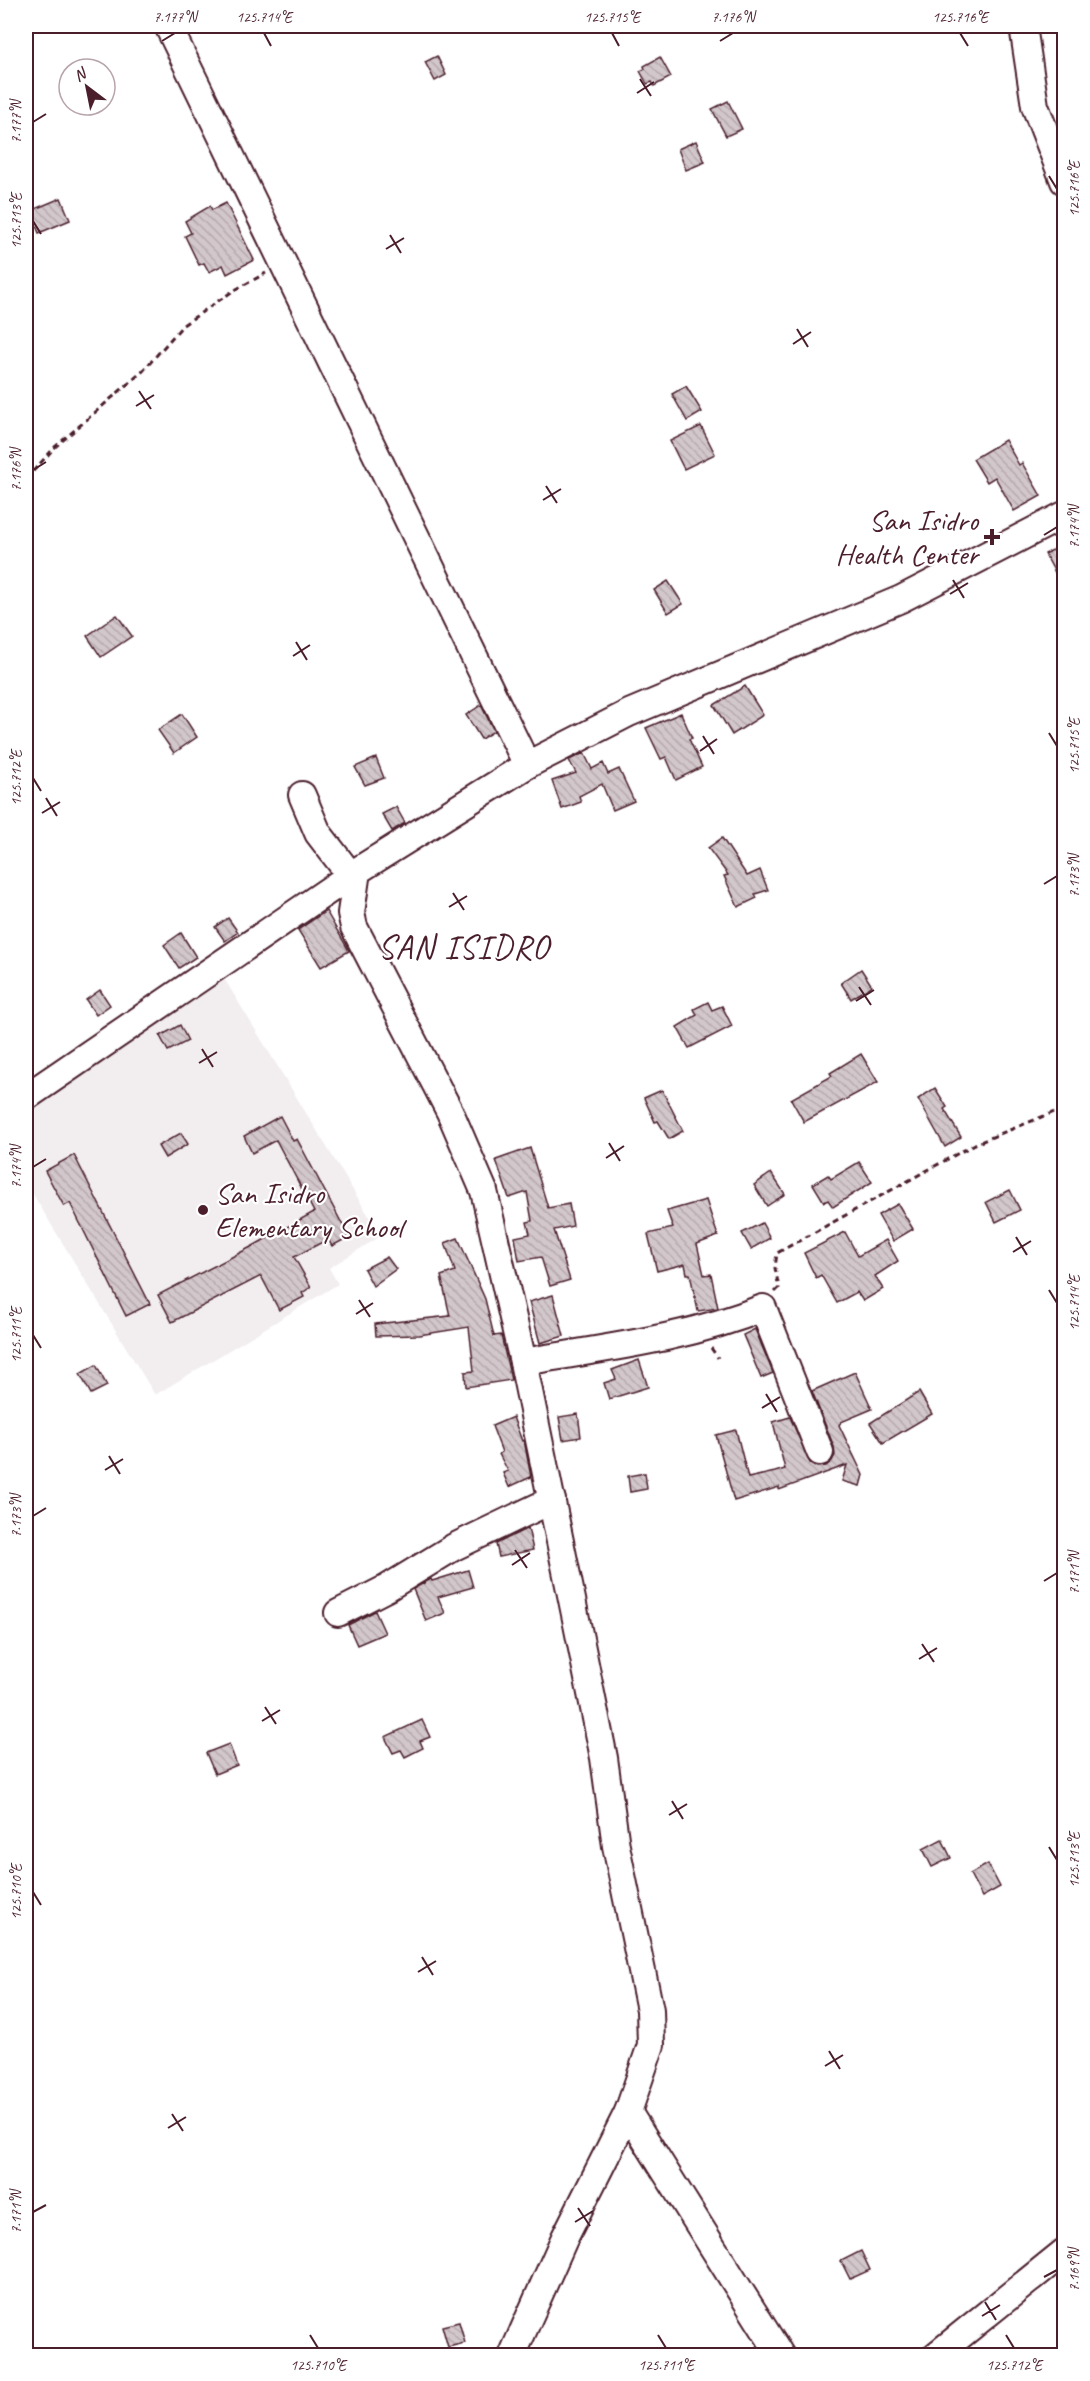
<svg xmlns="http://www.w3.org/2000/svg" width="1090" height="2381" font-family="Caveat,sans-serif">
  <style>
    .built { fill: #f2eeef }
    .building { fill: url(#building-back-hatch); stroke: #4a1f2b; stroke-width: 1.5 }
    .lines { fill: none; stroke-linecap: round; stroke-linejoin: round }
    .minor-casing { stroke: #4a1f2b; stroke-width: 30 }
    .path { stroke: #4a1f2b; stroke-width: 3; stroke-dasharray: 6 4.5; stroke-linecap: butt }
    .minor { stroke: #fff; stroke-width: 26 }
    .ticks { fill: none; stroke: #4a1f2b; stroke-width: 2 }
    .poi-dot { fill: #4a1f2b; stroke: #fff; stroke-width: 2 }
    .labels { text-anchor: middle; stroke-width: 4.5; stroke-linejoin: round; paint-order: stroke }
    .poi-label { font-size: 30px; fill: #4a1f2b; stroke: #fff; text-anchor: end }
    .quarter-label { font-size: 33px; letter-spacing: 1.5px; fill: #4a1f2b; stroke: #fff }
    .neatline { fill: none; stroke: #4a1f2b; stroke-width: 2 }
    .ticks-label { font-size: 15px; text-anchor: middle; fill: #4a1f2b }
  </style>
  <defs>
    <pattern id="building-back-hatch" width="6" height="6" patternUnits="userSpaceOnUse" patternTransform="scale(1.5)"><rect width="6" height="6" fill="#d2c7cb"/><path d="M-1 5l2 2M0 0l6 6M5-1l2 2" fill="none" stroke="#b6aaae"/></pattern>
  </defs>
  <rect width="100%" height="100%" fill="#fff"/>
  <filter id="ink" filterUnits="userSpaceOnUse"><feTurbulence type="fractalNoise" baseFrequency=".0167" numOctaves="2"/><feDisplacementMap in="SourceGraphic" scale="12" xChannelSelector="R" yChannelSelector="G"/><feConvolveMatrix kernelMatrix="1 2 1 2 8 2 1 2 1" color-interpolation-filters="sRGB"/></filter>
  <g filter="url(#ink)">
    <polygon class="built" points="225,980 381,1236 329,1268 338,1284 155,1395 26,1183 26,1102"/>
    <g class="building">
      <polygon points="437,56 446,75 435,81 425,62"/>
      <polygon points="660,57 671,77 654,86 652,82 647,84 640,71 645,69 644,66"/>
      <polygon points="728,101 742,129 726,136 712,109"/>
      <polygon points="696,141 705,162 686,170 678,149"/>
      <polygon points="61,198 70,220 39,233 30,211"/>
      <polygon points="226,203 254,260 227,274 223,265 209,272 204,263 199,265 185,236 191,233 185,221 210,206 212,210"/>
      <polygon points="686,386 702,412 687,421 672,394"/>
      <polygon points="701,426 715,454 684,469 670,441"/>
      <polygon points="1005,440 1019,465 1022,463 1041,496 1014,511 995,477 987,482 973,459"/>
      <polygon points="1065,543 1065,591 1045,554"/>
      <polygon points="668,581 683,604 668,613 654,590"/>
      <polygon points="117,615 132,636 101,657 87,636"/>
      <polygon points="745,686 763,715 732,735 714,705"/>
      <polygon points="481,705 494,731 481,739 466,715"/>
      <polygon points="681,713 692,738 689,739 702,767 676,780 666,757 661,759 646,728"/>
      <polygon points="182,714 197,737 174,753 158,730"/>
      <polygon points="584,753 592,769 603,763 608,774 619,769 634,801 613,810 602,784 579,796 581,802 562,809 552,781 576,773 569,760"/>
      <polygon points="376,758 384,778 365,785 355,767"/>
      <polygon points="396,807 405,823 392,831 382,814"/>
      <polygon points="722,838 747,876 760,870 768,890 755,894 757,898 738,907 724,876 728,875 708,848"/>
      <polygon points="326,911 349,951 321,967 298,930"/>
      <polygon points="228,918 238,932 225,941 215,927"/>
      <polygon points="181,933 196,957 179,968 164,945"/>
      <polygon points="861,969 872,986 851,999 841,983"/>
      <polygon points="100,990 110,1005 96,1015 86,1000"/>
      <polygon points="708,1002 712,1010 722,1006 732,1026 689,1048 677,1027 697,1015 694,1009"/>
      <polygon points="180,1025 188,1041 168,1051 160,1036"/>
      <polygon points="861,1054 878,1082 804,1122 791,1099 832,1076 830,1073"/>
      <polygon points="935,1088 947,1107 944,1109 961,1137 945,1147 918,1099"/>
      <polygon points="662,1090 683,1131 669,1139 658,1121 655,1122 644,1098"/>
      <polygon points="280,1116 293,1141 297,1139 349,1237 332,1246 328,1239 294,1257 311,1287 302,1293 304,1297 279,1310 261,1276 172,1322 158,1295 253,1246 314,1212 276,1140 252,1153 244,1136"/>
      <polygon points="181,1133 188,1144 165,1158 158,1146"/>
      <polygon points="530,1148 548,1208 569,1204 573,1226 554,1230 570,1280 550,1286 541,1257 519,1261 515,1237 530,1234 527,1222 532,1221 527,1192 509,1198 496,1160"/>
      <polygon points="74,1155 150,1304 126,1316 70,1203 64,1206 45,1171"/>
      <polygon points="859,1162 872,1182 833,1207 828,1200 824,1202 813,1184 828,1175 831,1179"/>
      <polygon points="771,1173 785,1194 767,1206 754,1185"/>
      <polygon points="1010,1190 1020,1210 996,1222 986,1202"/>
      <polygon points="706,1200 718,1236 697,1244 704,1275 711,1274 718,1308 698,1311 690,1274 687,1274 685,1264 657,1271 648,1234 673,1228 667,1211"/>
      <polygon points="898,1204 913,1229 893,1241 878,1215"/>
      <polygon points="762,1223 770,1238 751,1249 742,1233"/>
      <polygon points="845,1232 858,1256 886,1240 898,1261 875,1276 883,1289 863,1301 857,1292 837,1303 821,1275 816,1278 804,1253"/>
      <polygon points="458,1238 485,1299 494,1336 501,1335 511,1380 466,1387 465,1372 474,1371 469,1327 419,1335 376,1336 375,1324 450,1316 441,1276 455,1271 445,1243"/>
      <polygon points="387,1257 396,1269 373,1286 364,1269"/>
      <polygon points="553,1295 564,1336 540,1343 529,1302"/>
      <polygon points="755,1329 773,1373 761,1378 743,1335"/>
      <polygon points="639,1360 648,1387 609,1399 604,1383 616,1379 612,1370"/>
      <polygon points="96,1365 107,1386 91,1394 80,1374"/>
      <polygon points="855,1372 872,1409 841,1422 839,1425 863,1475 860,1486 842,1481 847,1465 779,1490 779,1487 734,1501 716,1435 736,1430 748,1478 775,1472 785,1469 773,1422 790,1417 810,1463 817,1467 826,1466 832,1461 835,1455 834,1447 812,1391"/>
      <polygon points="919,1392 932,1414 883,1443 870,1423"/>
      <polygon points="578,1414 581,1437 563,1440 559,1417"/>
      <polygon points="513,1417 522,1441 524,1440 531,1477 509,1487 503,1473 508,1471 499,1454 502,1452 492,1426"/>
      <polygon points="645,1473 647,1489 630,1492 628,1476"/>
      <polygon points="528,1528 533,1550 499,1557 496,1544"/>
      <polygon points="468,1570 473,1587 438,1597 445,1613 426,1621 413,1589 431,1579 432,1581"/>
      <polygon points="375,1611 385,1633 357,1645 348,1625"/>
      <polygon points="422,1720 430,1737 420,1741 423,1748 405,1757 401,1750 393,1753 385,1737"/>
      <polygon points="229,1744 237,1765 215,1774 206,1753"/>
      <polygon points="942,1839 951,1858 932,1867 923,1849"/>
      <polygon points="988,1864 1000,1887 982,1897 970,1874"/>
      <polygon points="861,2251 870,2270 850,2279 841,2261"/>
      <polygon points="459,2322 465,2343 448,2347 442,2326"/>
    </g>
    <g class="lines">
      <defs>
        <g id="minor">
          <polyline points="168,26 527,765"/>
          <polyline points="1023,26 1035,106 1064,181"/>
          <polyline points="302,795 318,833 351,876"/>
          <polyline points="357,871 351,913 354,927 450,1112 484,1191 523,1362 576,1619 604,1758 616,1846 650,2010 651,2045 628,2112 565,2237 512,2356"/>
          <polyline points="26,1097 357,871 527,765 629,713 901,599 1064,515"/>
          <path d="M523 1362C604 1348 686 1339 763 1308L820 1452"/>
          <polyline points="338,1613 387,1588 454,1547 552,1500"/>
          <polyline points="628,2112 781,2356"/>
          <polyline points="935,2356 1064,2252"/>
        </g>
      </defs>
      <use href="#minor" class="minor-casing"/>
      <g class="path">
        <polyline points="26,479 55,447 143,371 183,325 233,291 266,273"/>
        <polyline points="775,1292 779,1288 775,1268 777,1253 975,1144 1064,1108"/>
        <polyline points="711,1348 718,1358"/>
      </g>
      <use href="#minor" class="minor"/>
    </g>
  </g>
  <path class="ticks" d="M264 33 271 46M612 33 619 46M960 33 968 46M162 41 175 33M720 41 733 33M640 79 651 96M637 93 654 82M33 122 46 114M1049 176 1057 189M33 221 41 234M390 235 401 253M386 249 404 238M797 329 808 347M793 344 811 332M139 391 151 409M136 406 154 395M33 470 46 462M546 486 557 503M543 500 561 489M1044 535 1057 527M953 580 964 598M950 594 968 583M296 642 307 660M293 656 310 645M1049 733 1057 746M703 736 714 754M700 751 717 739M33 778 41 791M46 798 57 816M42 813 60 802M1044 884 1057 876M453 893 464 910M449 907 467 896M859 987 871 1005M856 1001 874 990M202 1049 213 1067M199 1063 217 1052M609 1143 620 1161M606 1158 624 1146M33 1167 46 1159M1016 1237 1027 1255M1013 1252 1031 1241M1049 1290 1057 1303M359 1300 370 1317M356 1314 373 1303M33 1335 41 1348M766 1394 777 1412M762 1408 780 1397M109 1456 120 1474M105 1470 123 1459M33 1516 46 1508M515 1550 527 1568M512 1565 530 1553M1044 1581 1057 1573M922 1644 934 1662M919 1659 937 1648M265 1707 276 1724M262 1721 280 1710M672 1801 683 1819M669 1815 687 1804M1049 1847 1057 1860M33 1892 41 1905M422 1957 433 1975M418 1972 436 1961M829 2051 840 2069M825 2066 843 2055M172 2114 183 2131M168 2128 186 2117M578 2208 590 2226M33 2212 46 2205M575 2222 593 2211M1044 2277 1057 2270M985 2302 996 2320M982 2316 1000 2305M310 2335 318 2348M658 2335 666 2348M1006 2335 1014 2348"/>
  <g class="poi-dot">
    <path d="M989 528h6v6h6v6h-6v6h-6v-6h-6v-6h6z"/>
    <circle cx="203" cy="1210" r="6"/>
  </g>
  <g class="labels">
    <g class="poi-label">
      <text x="978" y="530">San Isidro<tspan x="978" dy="34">Health Center</tspan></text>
      <text x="215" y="1203" text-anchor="start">San Isidro<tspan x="215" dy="34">Elementary School</tspan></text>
    </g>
    <g class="quarter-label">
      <text x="464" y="958">SAN ISIDRO</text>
    </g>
  </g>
  <rect width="1090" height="2381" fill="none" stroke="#fff" stroke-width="66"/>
  <g transform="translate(87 87) rotate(328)"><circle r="28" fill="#ffffff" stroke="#b7a5aa" stroke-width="1.5"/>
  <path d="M0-4.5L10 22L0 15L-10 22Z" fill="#4a1f2b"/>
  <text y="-9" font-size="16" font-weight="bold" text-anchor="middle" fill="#4a1f2b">N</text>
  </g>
  <rect x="33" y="33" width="1024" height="2315" class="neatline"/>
  <g class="ticks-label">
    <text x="175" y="22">7.177°N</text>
    <text x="264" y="22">125.714°E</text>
    <text x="612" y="22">125.715°E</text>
    <text x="733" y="22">7.176°N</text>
    <text x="960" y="22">125.716°E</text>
    <text transform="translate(16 122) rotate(-90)" y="5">7.177°N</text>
    <text transform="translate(1074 189) rotate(-90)" y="5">125.716°E</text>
    <text transform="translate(16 221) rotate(-90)" y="5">125.713°E</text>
    <text transform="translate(16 470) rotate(-90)" y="5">7.176°N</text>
    <text transform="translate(1074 527) rotate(-90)" y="5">7.174°N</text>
    <text transform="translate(1074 746) rotate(-90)" y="5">125.715°E</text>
    <text transform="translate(16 778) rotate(-90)" y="5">125.712°E</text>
    <text transform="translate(1074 876) rotate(-90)" y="5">7.173°N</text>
    <text transform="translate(16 1167) rotate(-90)" y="5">7.174°N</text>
    <text transform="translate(1074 1303) rotate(-90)" y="5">125.714°E</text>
    <text transform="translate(16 1335) rotate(-90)" y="5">125.711°E</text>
    <text transform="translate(16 1516) rotate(-90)" y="5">7.173°N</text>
    <text transform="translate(1074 1573) rotate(-90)" y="5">7.171°N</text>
    <text transform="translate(1074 1860) rotate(-90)" y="5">125.713°E</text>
    <text transform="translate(16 1892) rotate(-90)" y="5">125.710°E</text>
    <text transform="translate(16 2212) rotate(-90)" y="5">7.171°N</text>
    <text transform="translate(1074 2270) rotate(-90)" y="5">7.169°N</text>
    <text x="318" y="2370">125.710°E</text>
    <text x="666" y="2370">125.711°E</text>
    <text x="1014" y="2370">125.712°E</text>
  </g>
</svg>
